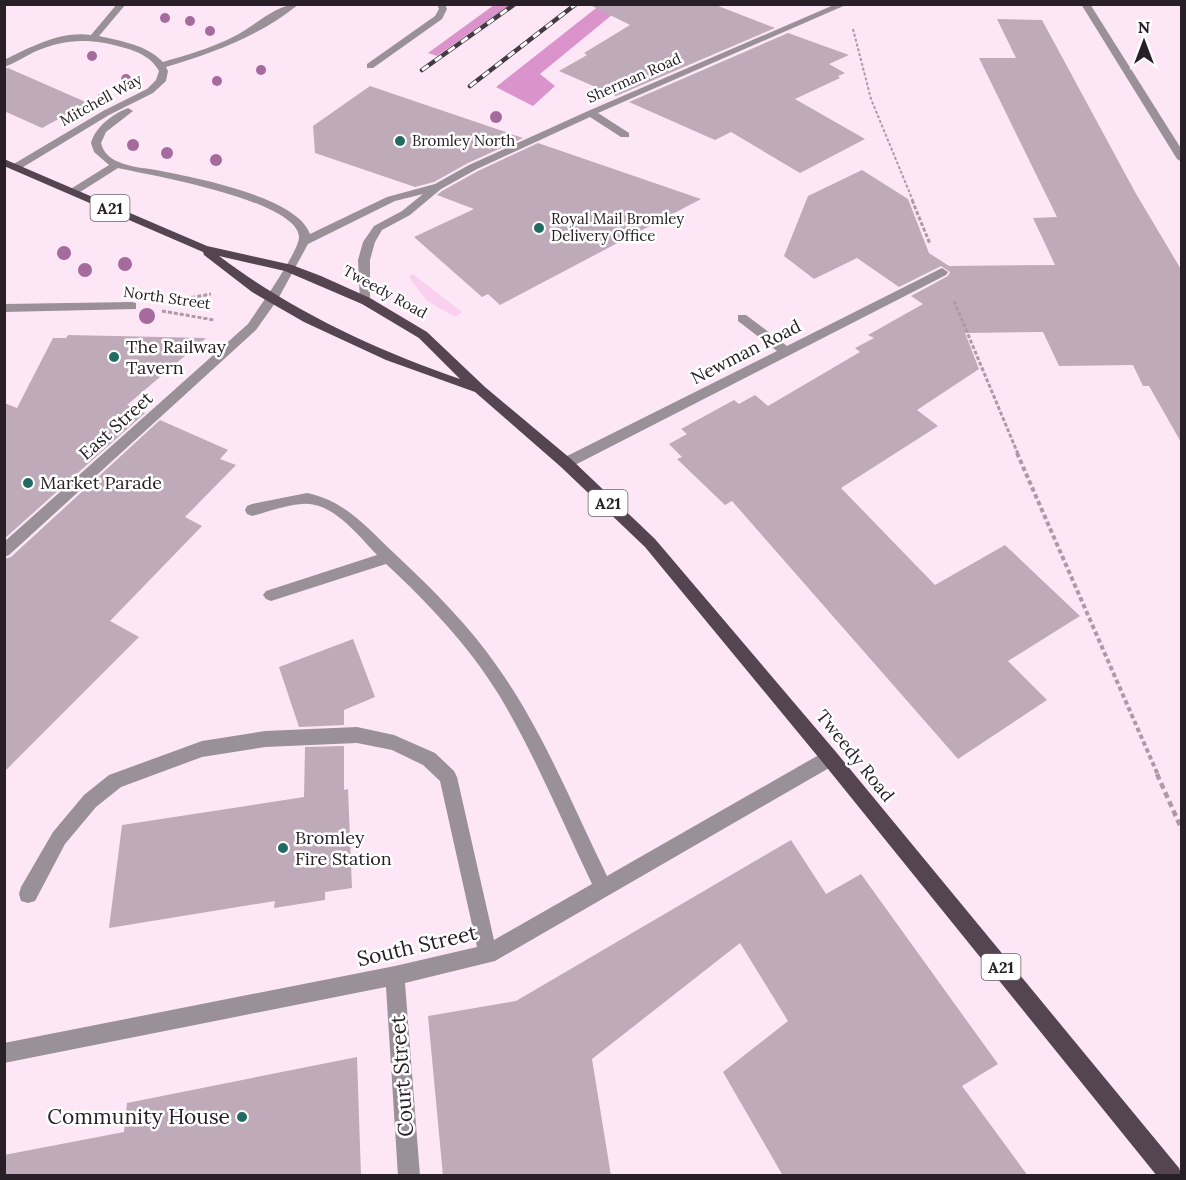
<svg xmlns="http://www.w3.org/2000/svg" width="1186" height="1180" font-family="Lora,serif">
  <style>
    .green { fill: #f9d0ef }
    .forest { fill: #da93cb }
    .building { fill: #bfaaba }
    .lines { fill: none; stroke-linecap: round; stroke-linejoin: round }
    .path-far3 { stroke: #ac9ba7; stroke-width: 2; stroke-dasharray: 3 2; stroke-linecap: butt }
    .path-far2 { stroke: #ac9ba7; stroke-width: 3; stroke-dasharray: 4 2; stroke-linecap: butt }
    .path-far1 { stroke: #ac9ba7; stroke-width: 4; stroke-dasharray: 4.5 3; stroke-linecap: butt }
    .path { stroke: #ac9ba7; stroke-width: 4.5; stroke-dasharray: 6 4; stroke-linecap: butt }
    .minor { fill: #9a9097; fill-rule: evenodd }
    .major { fill: #554551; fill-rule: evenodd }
    .rail-casing { stroke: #443a42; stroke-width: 4.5 }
    .rail { stroke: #fff; stroke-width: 3; stroke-dasharray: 8; stroke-linecap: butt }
    .tree { fill: #a56b9c }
    .poi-dot { fill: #226b63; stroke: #fff; stroke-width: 2 }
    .labels { text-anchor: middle; stroke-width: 5; stroke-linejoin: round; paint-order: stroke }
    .far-street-label { font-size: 15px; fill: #282026; stroke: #fff }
    .far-poi-label { font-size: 15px; fill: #282026; stroke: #fff; text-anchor: start }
    .shield { fill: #fff; stroke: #686367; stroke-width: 1.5 }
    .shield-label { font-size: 16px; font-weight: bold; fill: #282026 }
    .poi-label { font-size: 18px; fill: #282026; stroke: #fff; text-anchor: start }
    .street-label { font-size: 18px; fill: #282026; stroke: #fff }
    .near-street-label { font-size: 21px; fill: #282026; stroke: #fff }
    .near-poi-label { font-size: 21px; fill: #282026; stroke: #fff; text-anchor: end }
  </style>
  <rect width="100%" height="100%" fill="#fde7f7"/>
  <polygon class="green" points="413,274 462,312 455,317 427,301 409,277"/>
  <g class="forest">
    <polygon points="494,5 510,5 437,56 428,53"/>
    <polygon points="600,5 624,5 540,74 555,86 533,106 496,87"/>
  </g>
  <g class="building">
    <polygon points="588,4 713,4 775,28 616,96 559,71 587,55 584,53 630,25"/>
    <polygon points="997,19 1042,20 1135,192 1182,271 1182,444 1149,386 1143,386 1133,365 1059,366 1043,332 965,333 979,369 917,410 938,426 841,488 935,585 1005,545 1080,616 1008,661 1047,700 958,759 732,501 725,505 677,459 682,457 669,444 687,434 681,429 734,400 739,404 755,395 768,406 860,352 855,348 874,338 868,335 923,304 911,296 948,276 950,272 941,266 899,287 857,258 814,279 784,256 808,196 862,170 908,199 929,253 949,266 1055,265 1033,218 1057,217 979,58 1016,58"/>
    <polygon points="788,33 849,55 829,64 845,73 838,76 840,78 795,99 865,139 800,173 731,132 715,140 629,102"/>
    <polygon points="8,68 88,103 42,128 4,111 4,69"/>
    <polygon points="370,86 523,138 468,163 434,182 415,187 315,153 313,126"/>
    <polygon points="538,143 701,199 500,305 488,294 482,297 414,237 474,209 437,195 442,191 478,171"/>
    <polygon points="68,335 206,338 127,405 145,413 4,539 4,403 17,408 53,338 66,338"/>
    <polygon points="160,420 228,450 220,459 236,465 185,517 202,526 110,621 139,637 4,772 4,559 11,557"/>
    <polygon points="353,639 375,697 344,710 344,725 299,727 279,667"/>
    <polygon points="344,746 344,790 348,789 352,888 325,892 325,900 274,908 275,901 109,928 122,825 304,797 305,747"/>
    <polygon points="791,840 826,894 861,874 998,1064 962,1086 1028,1176 783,1176 723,1072 788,1021 740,943 592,1059 611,1176 443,1176 428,1016 516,1001"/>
    <polygon points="357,1057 361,1176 4,1176 4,1155 124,1132 127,1103"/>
  </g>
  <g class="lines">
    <polyline class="path-far3" points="853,29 871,99 913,201"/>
    <g class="path-far2">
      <polyline points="912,200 930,244"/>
      <polyline points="954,301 1018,454"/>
      <polyline points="162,303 211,294"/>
      <polyline points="162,311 214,320"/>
    </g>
    <polyline class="path-far1" points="1017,453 1158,775"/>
    <polyline class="path" points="1157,774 1182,830"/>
    <g class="minor">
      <path d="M117 4H126L99 36C121 41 147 45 163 62 187 55 211 48 233 37 254 27 275 4 299 4 260 36 213 53 166 67L168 71 166 81 153 93 109 115 20 169H12V165L103 111 147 89 156 80 159 71C152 58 139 52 125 48 92 38 65 38 34 52 24 57 15 63 4 67V60C31 47 60 31 91 35Z"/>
      <polygon points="437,4 445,4 447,9 442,19 373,68 367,68 367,64 435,16 439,9"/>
      <path d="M836 4H848L598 113 629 133V137H621L590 117 477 169 441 189 410 215 382 230 375 242 370 260V304H362L360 301 358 260 363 242 374 226 402 211 423 194 395 201 308 244 278 299 256 330 9 555 4 557V542L248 324C258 309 299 252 299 237 297 200 149 175 118 168L77 194H69V190L109 165 94 152 91 143C95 127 113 114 128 108L133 111 106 132 101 143C103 152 110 159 119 162 130 167 144 168 156 170 191 177 297 196 310 234L387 197 435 184 469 165 588 111Z"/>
      <polygon points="1081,4 1090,4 1182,150 1182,162 1177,159"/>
      <polygon points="942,268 948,272 946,275 571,467 566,468 559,463 561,459 777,351 738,321 738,315 746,315 787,346"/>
      <polygon points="132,302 136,303 136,309 4,312 4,304"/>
      <path d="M307 493C346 501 367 528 395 554 433 590 470 626 499 669 544 733 573 807 607 876L824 752 830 750 836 752 838 758 836 764 495 961 405 983 420 1176H398L386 987 4 1063V1043L395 966 477 947 440 781 423 765 392 750 357 743 265 747 202 757 121 787 96 807 65 844 35 901 28 903 21 901 19 894 21 887 53 832 84 795 109 775 202 741 265 731 357 727 394 735 435 753 454 771 457 777 494 940 592 884C562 821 535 755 499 695 469 646 428 603 386 564L271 601 266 599 263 595 266 591 377 555C358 535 332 501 302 504 285 505 268 512 252 516L247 514 245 510 247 506 252 504Z"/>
    </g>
    <path class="major" d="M4 159 207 246 292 265 321 276 370 298 427 332 485 387 571 459 655 539 836 752 1179 1168 1182 1176H1157L824 764 645 547 561 467 475 392 386 360 304 322 252 292 204 255 203 252 4 166ZM219 256 285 271 362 304 419 338 460 379C374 349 292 311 219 256Z"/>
    <defs>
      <g id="rail">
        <polyline points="422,70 515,4"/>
        <polyline points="470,86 576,4"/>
      </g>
    </defs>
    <use href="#rail" class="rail-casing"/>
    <use href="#rail" class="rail"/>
  </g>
  <g class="tree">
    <circle cx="165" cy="18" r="5"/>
    <circle cx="190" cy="21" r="5"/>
    <circle cx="210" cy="31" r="5"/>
    <circle cx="92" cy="56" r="5"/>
    <circle cx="261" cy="70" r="5"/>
    <circle cx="126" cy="79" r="5"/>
    <circle cx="217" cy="81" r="5"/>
    <circle cx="104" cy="97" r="6"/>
    <circle cx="496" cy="117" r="6"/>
    <circle cx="133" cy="145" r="6"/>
    <circle cx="167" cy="153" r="6"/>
    <circle cx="216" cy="160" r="6"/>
    <circle cx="64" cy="253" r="7"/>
    <circle cx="125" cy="264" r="7"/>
    <circle cx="85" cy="270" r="7"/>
    <circle cx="147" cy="316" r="8"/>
  </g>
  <g class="poi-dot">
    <circle cx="400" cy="141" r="6"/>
    <circle cx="539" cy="228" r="6"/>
    <circle cx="114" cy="357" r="6"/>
    <circle cx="28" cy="483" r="6"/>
    <circle cx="283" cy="848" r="6"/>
    <circle cx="242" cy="1117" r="6"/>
  </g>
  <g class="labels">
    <g class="far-street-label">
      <text transform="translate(634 78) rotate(-24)" y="5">Sherman Road</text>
      <text transform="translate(101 100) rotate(-29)" y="5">Mitchell Way</text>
      <text transform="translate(385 292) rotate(29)" y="5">Tweedy Road</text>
      <text transform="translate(167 298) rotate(8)" y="5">North Street</text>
    </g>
    <g class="far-poi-label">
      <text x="412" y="146">Bromley North</text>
      <text x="551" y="224">Royal Mail Bromley<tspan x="551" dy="17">Delivery Office</tspan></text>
    </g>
    <g class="shield">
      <rect x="90.5" y="195" width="39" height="26" rx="4.5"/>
      <rect x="588.5" y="490" width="39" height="26" rx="4.5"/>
      <rect x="981.5" y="954" width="39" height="26" rx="4.5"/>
    </g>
    <g class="shield-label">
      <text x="110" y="214">A21</text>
      <text x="608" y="509">A21</text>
      <text x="1001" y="973">A21</text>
    </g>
    <g class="poi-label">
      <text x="126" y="353">The Railway<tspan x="126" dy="21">Tavern</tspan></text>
      <text x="40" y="489">Market Parade</text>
      <text x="295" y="844">Bromley<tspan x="295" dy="21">Fire Station</tspan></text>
    </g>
    <g class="street-label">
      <text transform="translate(746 352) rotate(-27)" y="6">Newman Road</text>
      <text transform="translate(116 426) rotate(-42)" y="6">East Street</text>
      <text transform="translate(855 756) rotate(51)" y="6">Tweedy Road</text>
    </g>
    <g class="near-street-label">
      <text transform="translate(417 946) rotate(-13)" y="7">South Street</text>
      <text transform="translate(402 1076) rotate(-94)" y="7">Court Street</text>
    </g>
    <g class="near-poi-label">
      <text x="230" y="1124">Community House</text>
    </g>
  </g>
  <rect width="1186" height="1180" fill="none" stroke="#282026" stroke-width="12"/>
  <g transform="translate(1144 42)" stroke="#ffffff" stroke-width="4.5" paint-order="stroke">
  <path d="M0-4.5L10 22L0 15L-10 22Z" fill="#282026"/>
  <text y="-9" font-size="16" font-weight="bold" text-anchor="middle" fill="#282026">N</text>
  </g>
</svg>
